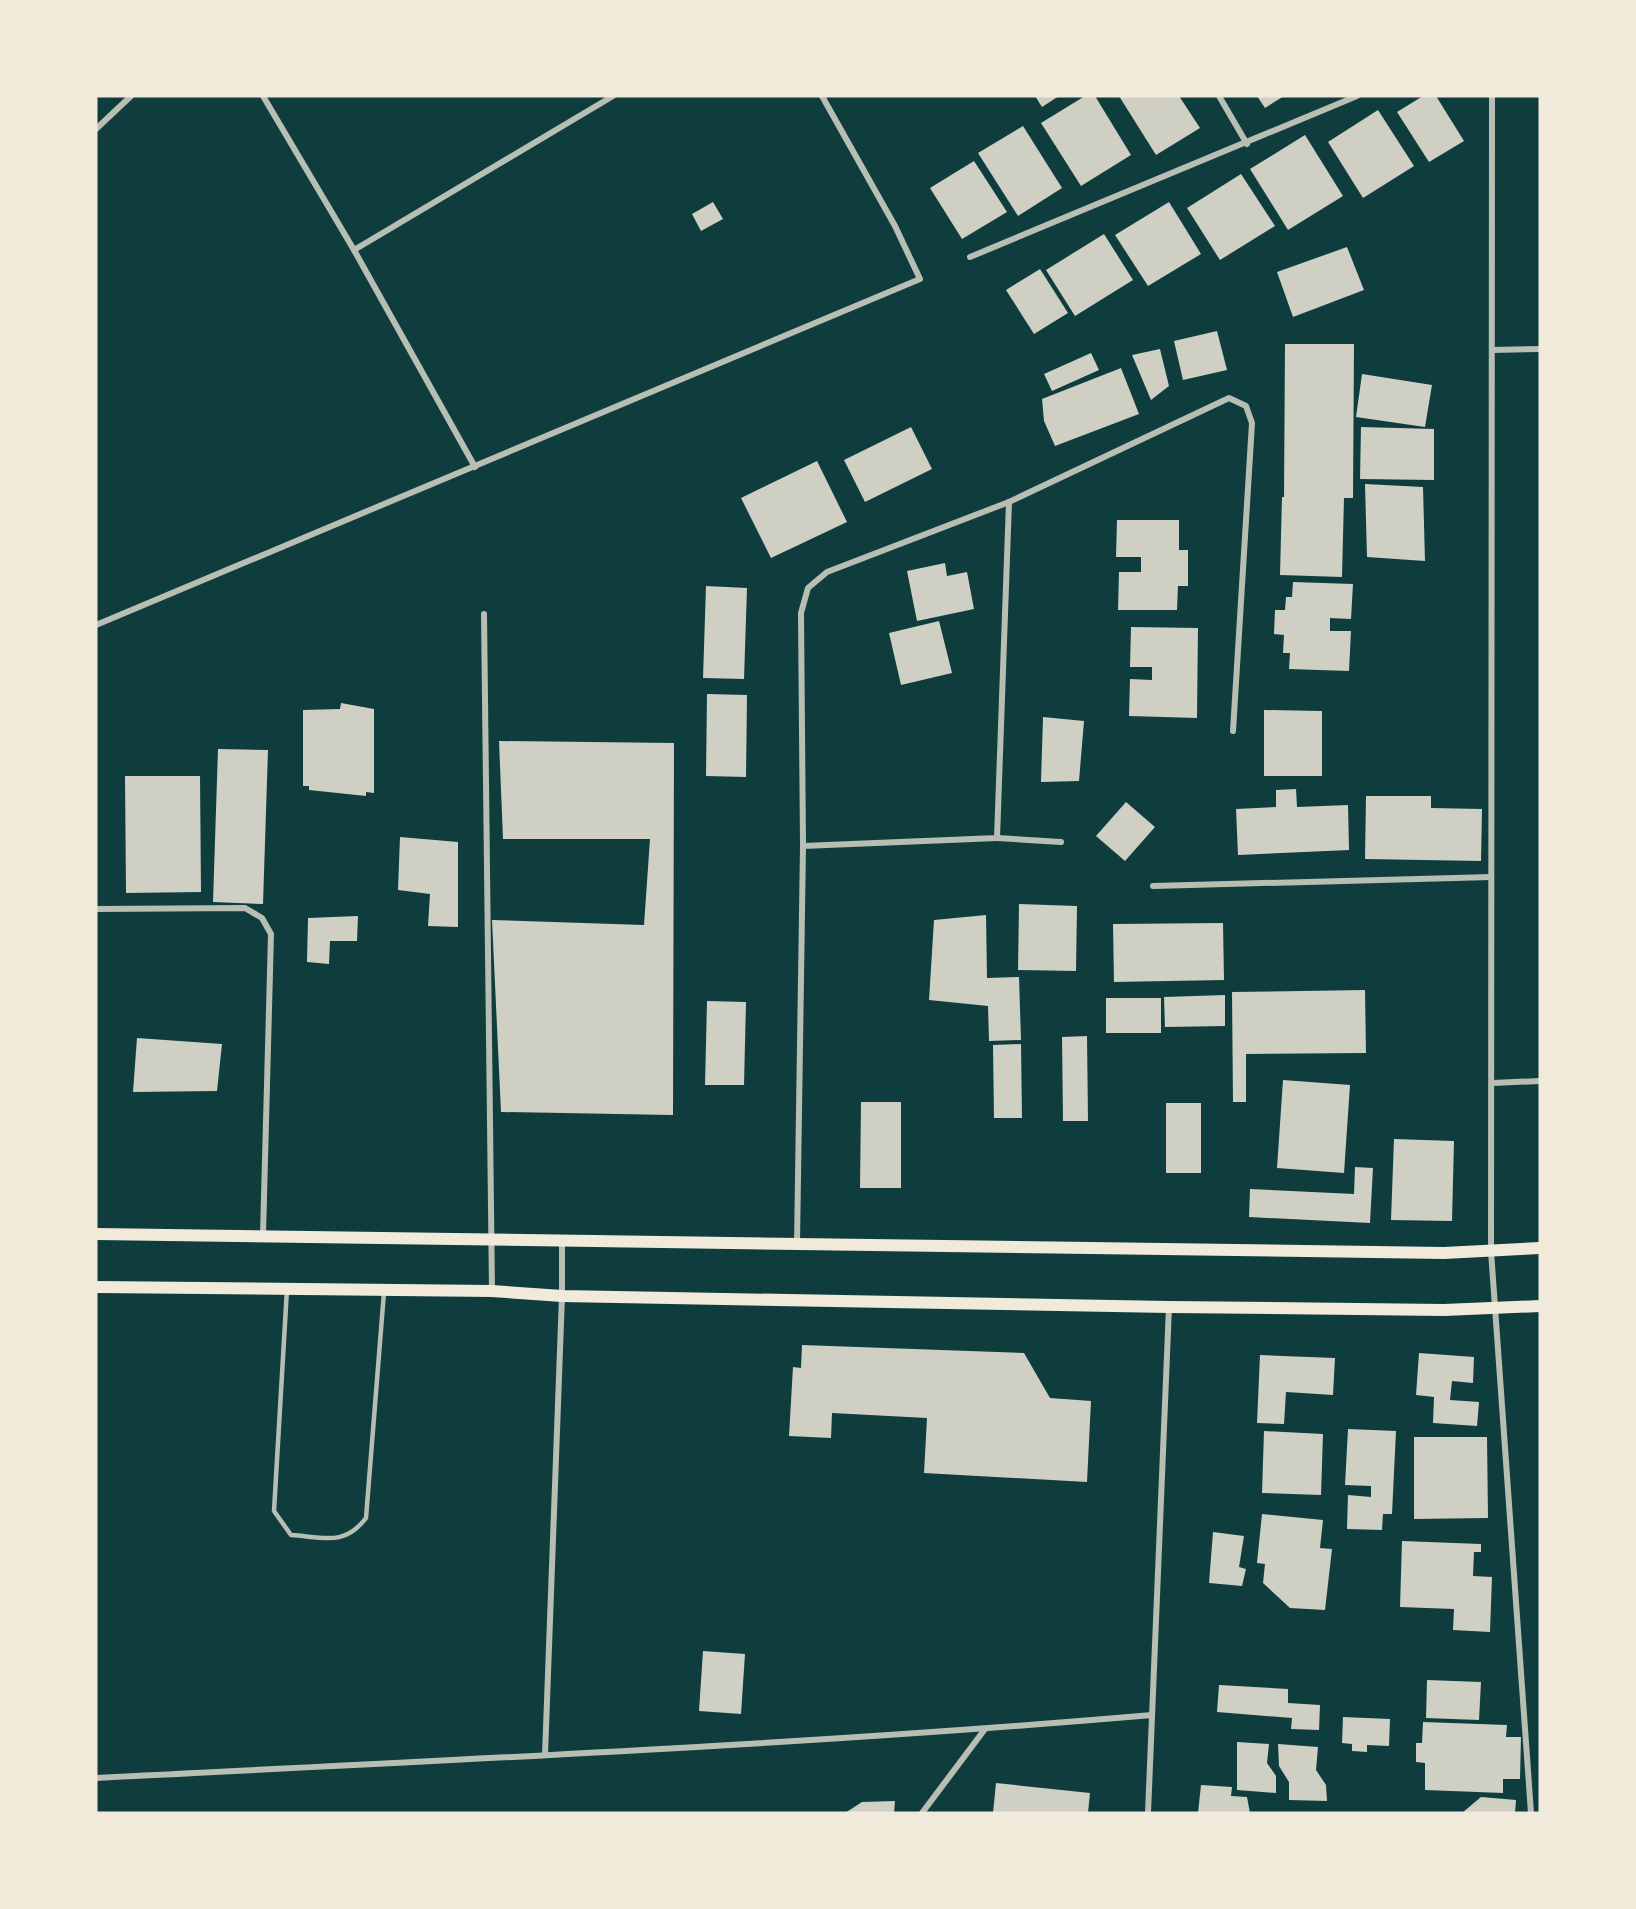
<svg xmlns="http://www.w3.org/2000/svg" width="1636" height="1909" font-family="'Times New Roman',serif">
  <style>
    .building { fill: #cfcfc3 }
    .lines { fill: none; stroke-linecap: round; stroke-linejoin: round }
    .service { stroke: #b8beb3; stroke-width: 4.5 }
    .minor { stroke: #b8beb3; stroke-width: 6 }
    .secondary { stroke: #f1e9da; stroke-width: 12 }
  </style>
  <rect width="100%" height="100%" fill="#0f3d3e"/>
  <g class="building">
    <polygon points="1035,96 1059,96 1042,107"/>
    <polygon points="1085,96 1095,96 1131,155 1081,186 1041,123"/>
    <polygon points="1119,96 1179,96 1200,128 1156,155"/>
    <polygon points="1257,96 1284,96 1265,108"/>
    <polygon points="1423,96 1436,96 1464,141 1429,162 1397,112"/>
    <polygon points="1378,110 1414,166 1363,198 1328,142"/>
    <polygon points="1023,126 1062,188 1018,216 978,153"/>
    <polygon points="1305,135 1343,196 1288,230 1250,169"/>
    <polygon points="974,161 1007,212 962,239 930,188"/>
    <polygon points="1241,174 1275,226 1220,260 1187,208"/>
    <polygon points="713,202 723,219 701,231 692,214"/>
    <polygon points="1169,202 1201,254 1148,286 1115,235"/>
    <polygon points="1104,234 1133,280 1075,316 1046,270"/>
    <polygon points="1347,247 1364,290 1293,317 1277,272"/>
    <polygon points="1040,269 1068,313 1034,334 1006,290"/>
    <polygon points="1217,331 1227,370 1183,380 1174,341"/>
    <polygon points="1285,344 1354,344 1353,498 1344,498 1342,577 1280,575 1282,497 1284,497"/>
    <polygon points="1160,349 1169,386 1151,400 1132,355"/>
    <polygon points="1091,353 1099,370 1052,391 1044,374"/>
    <polygon points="1121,368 1139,414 1055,446 1044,421 1042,399"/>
    <polygon points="1362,374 1432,385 1425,427 1356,417"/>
    <polygon points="911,427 932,469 865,502 844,460"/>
    <polygon points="1361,427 1434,429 1434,480 1360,479"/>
    <polygon points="817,461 847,522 771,558 741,498"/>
    <polygon points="1365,484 1423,487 1425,561 1367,557"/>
    <polygon points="1117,520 1179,520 1179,550 1188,550 1188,586 1178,586 1177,610 1118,610 1119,572 1141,572 1141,557 1116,557"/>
    <polygon points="945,563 947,576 967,572 974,609 917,621 907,571"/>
    <polygon points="1293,582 1353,584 1351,619 1330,618 1330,631 1351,631 1349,671 1289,669 1290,653 1283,653 1284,635 1274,634 1275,610 1285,610 1286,597 1292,597"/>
    <polygon points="706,586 747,588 744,679 703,678"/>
    <polygon points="939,621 952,673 901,685 889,633"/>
    <polygon points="1131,627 1198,628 1197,718 1129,716 1130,679 1152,680 1152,667 1130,667"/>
    <polygon points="707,694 747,695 746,777 706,776"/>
    <polygon points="341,703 374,709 374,793 366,792 366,796 309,790 309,786 303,786 303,710 340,709"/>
    <polygon points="1264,710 1322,711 1322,776 1264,776"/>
    <polygon points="1043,717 1084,721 1079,781 1041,782"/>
    <polygon points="499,741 674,743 673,1115 501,1112 492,920 644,925 650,839 503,839"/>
    <polygon points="218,749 268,750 263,904 213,902"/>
    <polygon points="125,776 200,776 201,892 126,893"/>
    <polygon points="1296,789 1297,807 1348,805 1349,850 1238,855 1236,809 1276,807 1276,790"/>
    <polygon points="1366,796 1431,796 1431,808 1482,809 1481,861 1365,859"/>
    <polygon points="1126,802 1155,827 1125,861 1096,836"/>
    <polygon points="400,837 458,842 458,927 428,926 430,894 398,890"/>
    <polygon points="1019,904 1077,906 1076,971 1018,970"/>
    <polygon points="986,915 987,978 1019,977 1021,1040 989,1041 988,1006 929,1000 934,920"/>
    <polygon points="358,916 357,941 330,941 329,964 307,962 308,918"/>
    <polygon points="1223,923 1224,980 1114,982 1113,924"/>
    <polygon points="1365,990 1366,1053 1246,1054 1246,1102 1233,1102 1232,992"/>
    <polygon points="1225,995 1225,1026 1165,1027 1164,997"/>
    <rect x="1106" y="998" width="55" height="35"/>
    <polygon points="707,1001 746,1002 744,1085 705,1085"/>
    <polygon points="1087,1036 1088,1121 1063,1121 1062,1037"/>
    <polygon points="137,1038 222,1044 217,1091 133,1092"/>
    <polygon points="1021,1044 1022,1118 994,1118 993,1045"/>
    <polygon points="1283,1080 1350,1085 1344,1173 1277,1168"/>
    <polygon points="861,1102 901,1102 901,1188 860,1188"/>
    <rect x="1166" y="1103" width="35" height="70"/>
    <polygon points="1394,1139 1454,1141 1452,1221 1391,1220"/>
    <polygon points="1355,1167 1373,1168 1370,1223 1249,1217 1250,1189 1354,1194"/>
    <polygon points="802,1345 1024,1353 1050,1398 1091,1401 1087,1482 924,1473 927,1418 832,1413 831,1438 789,1436 793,1367 801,1368"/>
    <polygon points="1419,1353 1474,1357 1473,1383 1452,1381 1450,1400 1479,1402 1477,1426 1433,1423 1434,1397 1416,1395"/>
    <polygon points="1260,1355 1335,1358 1333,1395 1286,1392 1284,1424 1257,1423"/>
    <polygon points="1348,1429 1396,1431 1392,1514 1383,1514 1382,1530 1347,1529 1348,1495 1371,1497 1371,1486 1345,1485"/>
    <polygon points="1264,1431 1323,1434 1321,1495 1262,1493"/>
    <polygon points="1414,1437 1487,1437 1488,1518 1414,1519"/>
    <polygon points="1262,1514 1323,1520 1320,1548 1332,1549 1325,1610 1290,1608 1263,1583 1265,1564 1257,1563"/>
    <polygon points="1213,1532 1244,1536 1239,1567 1246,1569 1242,1586 1209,1583"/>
    <polygon points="1402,1541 1481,1544 1481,1552 1474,1552 1473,1576 1492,1577 1490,1632 1453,1630 1454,1609 1400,1607"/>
    <polygon points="703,1651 745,1654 741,1714 699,1711"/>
    <polygon points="1427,1680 1481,1682 1479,1720 1426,1718"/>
    <polygon points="1219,1685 1288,1689 1288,1703 1320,1705 1319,1730 1291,1729 1292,1718 1217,1712"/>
    <polygon points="1343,1717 1390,1719 1389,1746 1367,1745 1367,1752 1352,1751 1352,1744 1342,1743"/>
    <polygon points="1423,1722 1507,1725 1506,1737 1521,1737 1520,1779 1503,1779 1503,1793 1425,1790 1425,1763 1416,1762 1416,1743 1422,1743"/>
    <polygon points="1237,1742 1269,1744 1267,1763 1276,1776 1276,1793 1237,1790"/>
    <polygon points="1278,1744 1318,1747 1316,1770 1326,1785 1327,1801 1289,1800 1289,1782 1279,1766"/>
    <polygon points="996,1783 1090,1793 1088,1813 993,1813"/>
    <polygon points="1201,1785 1232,1787 1231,1796 1247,1797 1250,1813 1198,1813"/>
    <polygon points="1481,1797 1516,1800 1515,1813 1462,1813"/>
    <polygon points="895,1801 894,1813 845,1813 862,1802"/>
  </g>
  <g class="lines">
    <path class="service" d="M287 1289 274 1511 291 1535C323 1537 344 1547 366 1518L384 1292"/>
    <g class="minor">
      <polyline points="263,96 354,250 475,467"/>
      <polyline points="1219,96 1247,144"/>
      <polyline points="1492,96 1491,1251 1531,1813"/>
      <polyline points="96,129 131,96"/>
      <polyline points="354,250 613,96"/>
      <polyline points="970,257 1357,96"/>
      <polyline points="1492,350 1540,349"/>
      <polyline points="484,614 492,1291"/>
      <polyline points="96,625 920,279 895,226 822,96"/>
      <polyline points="997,838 1061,842"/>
      <polyline points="803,846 997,838 1009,502"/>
      <polyline points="1153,886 1491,877"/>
      <polyline points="96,909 245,908 262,918 271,934 263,1235"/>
      <polyline points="1492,1083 1540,1081"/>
      <polyline points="797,1244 803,846 801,613 808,588 827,572 1009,502 1229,398 1246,406 1252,423 1233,731"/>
      <polyline points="545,1755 562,1296 562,1243"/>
      <path d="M96 1778C448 1760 801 1745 1152 1715"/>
      <polyline points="922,1813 985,1729"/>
      <polyline points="1148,1813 1169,1307"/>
    </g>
    <g class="secondary">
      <polyline points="96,1234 1444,1253 1540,1248"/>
      <polyline points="96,1287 492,1291 562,1296 1169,1307 1444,1310 1540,1306"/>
    </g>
  </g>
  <rect width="1636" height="1909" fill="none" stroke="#f1e9da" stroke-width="195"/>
</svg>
